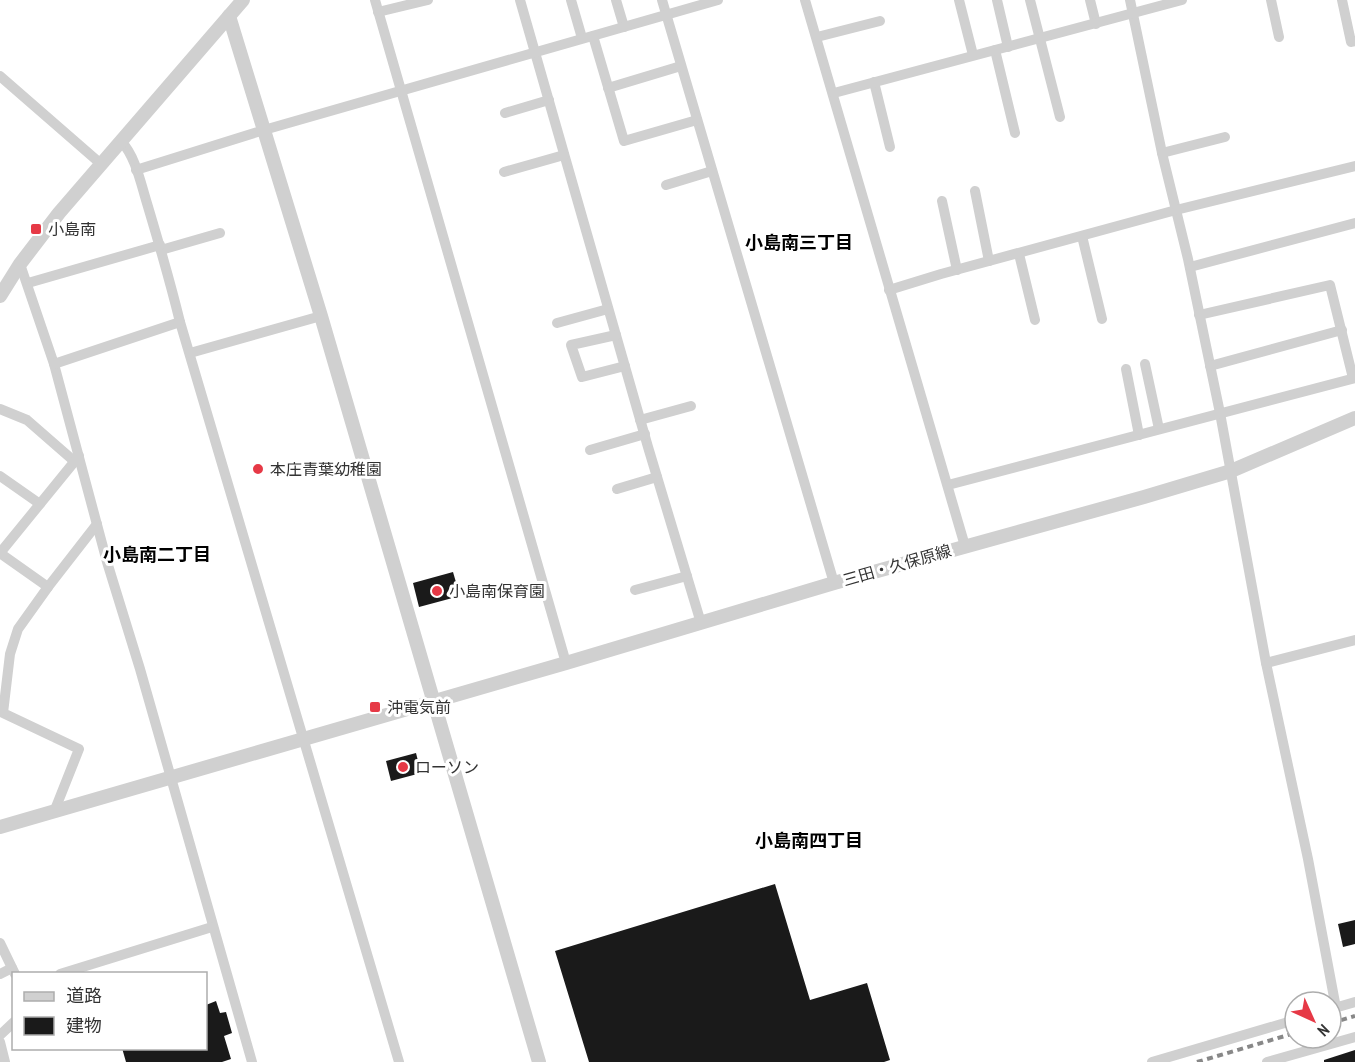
<svg xmlns="http://www.w3.org/2000/svg" width="1355" height="1062" font-family="'PT Sans Narrow','Noto Sans JP',sans-serif">
  <style>
    .building { fill: #1a1a1a }
    .lines { fill: none; stroke-linecap: round; stroke-linejoin: round }
    .minor { stroke: #d0d0d0; stroke-width: 10 }
    .tertiary { stroke: #d0d0d0; stroke-width: 14 }
    .rail { stroke: #888; stroke-width: 4; stroke-dasharray: 6 4.5; stroke-linecap: butt }
    .poi-dot { fill: #e63946; stroke: #fff; stroke-width: 2 }
    .labels { text-anchor: middle; stroke-width: 6; stroke-linejoin: round; paint-order: stroke }
    .poi-label { font-size: 16px; fill: #333; stroke: #fff; text-anchor: start }
    .street-label { font-size: 16px; fill: #333; stroke: #fff }
    .neighbourhood-label { font-size: 18px; font-weight: bold; fill: #000; stroke: #fff }
  </style>
  <rect width="100%" height="100%" fill="#fff"/>
  <g class="building">
    <polygon points="453,572 460,596 419,607 413,583"/>
    <polygon points="416,753 421,773 391,781 386,761"/>
    <polygon points="775,884 810,1000 867,983 890,1060 884,1062 589,1062 555,951"/>
    <polygon points="1355,920 1355,944 1343,947 1338,924"/>
    <polygon points="216,1001 220,1013 226,1012 232,1033 224,1036 231,1059 222,1062 126,1062 122,1048 206,1048 206,1005"/>
    <polygon points="1355,1050 1355,1062 1324,1062 1324,1060"/>
  </g>
  <g class="lines">
    <g class="minor">
      <polyline points="375,0 566,663"/>
      <polyline points="520,0 648,447 701,623"/>
      <polyline points="571,0 582,38"/>
      <polyline points="616,0 624,27"/>
      <polyline points="662,0 834,583"/>
      <polyline points="805,0 965,546"/>
      <polyline points="959,0 973,55"/>
      <polyline points="997,0 1008,47"/>
      <polyline points="1030,0 1060,117"/>
      <polyline points="1090,0 1096,24"/>
      <polyline points="1130,0 1162,153 1188,259 1220,413 1266,663 1308,859 1336,1008"/>
      <polyline points="1271,0 1279,37"/>
      <polyline points="1342,0 1351,42 1355,41"/>
      <polyline points="378,12 428,0"/>
      <polyline points="593,36 624,141 697,120"/>
      <polyline points="817,37 880,21"/>
      <polyline points="995,50 1015,133"/>
      <polyline points="0,76 101,164"/>
      <polyline points="874,82 890,147"/>
      <polyline points="608,88 681,66"/>
      <polyline points="834,93 1182,0"/>
      <polyline points="505,113 549,100"/>
      <path d="M121 141C135 156 140 180 146 200 158 240 170 281 180 322L399 1062"/>
      <polyline points="1162,153 1225,137"/>
      <polyline points="136,170 264,130 718,0"/>
      <polyline points="504,172 564,155"/>
      <polyline points="666,185 712,171"/>
      <polyline points="975,191 989,261"/>
      <polyline points="942,201 957,270"/>
      <polyline points="1082,236 1102,319"/>
      <polyline points="161,250 220,233"/>
      <polyline points="1019,254 1035,320"/>
      <polyline points="20,264 54,364 107,562 140,669 252,1062"/>
      <polyline points="1190,267 1355,223"/>
      <polyline points="28,283 160,245"/>
      <polyline points="889,290 941,274 1176,210 1355,166"/>
      <polyline points="1199,315 1330,285 1353,378"/>
      <polyline points="557,323 608,309"/>
      <polyline points="616,335 571,345 582,377 625,366"/>
      <polyline points="190,353 321,316"/>
      <polyline points="54,364 180,322"/>
      <polyline points="1145,364 1159,429"/>
      <polyline points="1210,366 1342,330"/>
      <polyline points="1126,369 1139,435"/>
      <polyline points="0,409 27,420 74,461"/>
      <polyline points="640,420 691,406"/>
      <polyline points="590,450 645,434"/>
      <polyline points="0,476 40,504"/>
      <polyline points="948,485 1355,378"/>
      <polyline points="617,489 657,477"/>
      <polyline points="0,553 79,456"/>
      <polyline points="0,553 48,587"/>
      <polyline points="635,590 687,576"/>
      <polyline points="1266,663 1355,640"/>
      <polyline points="54,812 79,749 3,713 10,654 18,629 48,587 97,524"/>
      <polyline points="0,943 15,974"/>
      <polyline points="0,974 12,968"/>
      <polyline points="60,974 212,927"/>
      <polyline points="1331,1009 1355,1002"/>
      <polyline points="0,1035 14,1022"/>
      <polyline points="0,1042 5,1062"/>
      <polyline points="1152,1062 1295,1020"/>
      <polyline points="1267,1062 1355,1037"/>
    </g>
    <g class="tertiary">
      <polyline points="229,16 321,316 539,1062"/>
      <polyline points="0,296 20,264 59,213 243,0"/>
      <polyline points="0,827 566,663 834,583 1144,497 1231,471 1355,418"/>
    </g>
    <g class="rail">
      <polyline points="1331,1023 1355,1016"/>
      <polyline points="1197,1062 1295,1033"/>
    </g>
  </g>
  <g class="poi-dot">
    <rect x="30" y="223" width="12" height="12" rx="3"/>
    <circle cx="258" cy="469" r="6"/>
    <circle cx="437" cy="591" r="6"/>
    <rect x="369" y="701" width="12" height="12" rx="3"/>
    <circle cx="403" cy="767" r="6"/>
  </g>
  <g class="labels">
    <g class="poi-label">
      <text x="48" y="235">小島南</text>
      <text x="270" y="475">本庄青葉幼稚園</text>
      <text x="449" y="597">小島南保育園</text>
      <text x="387" y="713">沖電気前</text>
      <text x="415" y="773">ローソン</text>
    </g>
    <g class="street-label">
      <text transform="translate(897 565) rotate(-16)" y="6">三田・久保原線</text>
    </g>
    <g class="neighbourhood-label">
      <text x="799" y="249">小島南三丁目</text>
      <text x="157" y="561">小島南二丁目</text>
      <text x="809" y="847">小島南四丁目</text>
    </g>
  </g>
  <rect x="12" y="972" width="195" height="78" fill="#ffffff" stroke="#adadad" stroke-width="1.5"/>
  <rect x="24" y="992" width="30" height="9" fill="#d0d0d0" stroke="#adadad" stroke-width="1.5"/>
  <text x="66" y="1002" font-size="18" fill="#333333">道路</text>
  <rect x="24" y="1017" width="30" height="18" fill="#1a1a1a" stroke="#adadad" stroke-width="1.5"/>
  <text x="66" y="1032" font-size="18" fill="#333333">建物</text>
  <g transform="translate(1313 1020) rotate(135)"><circle r="28" fill="#ffffff" stroke="#adadad" stroke-width="1.5"/>
  <path d="M0-4.5L10 22L0 15L-10 22Z" fill="#e63946"/>
  <text y="-9" font-size="16" font-weight="bold" text-anchor="middle" fill="#333333">N</text>
  </g>
</svg>
